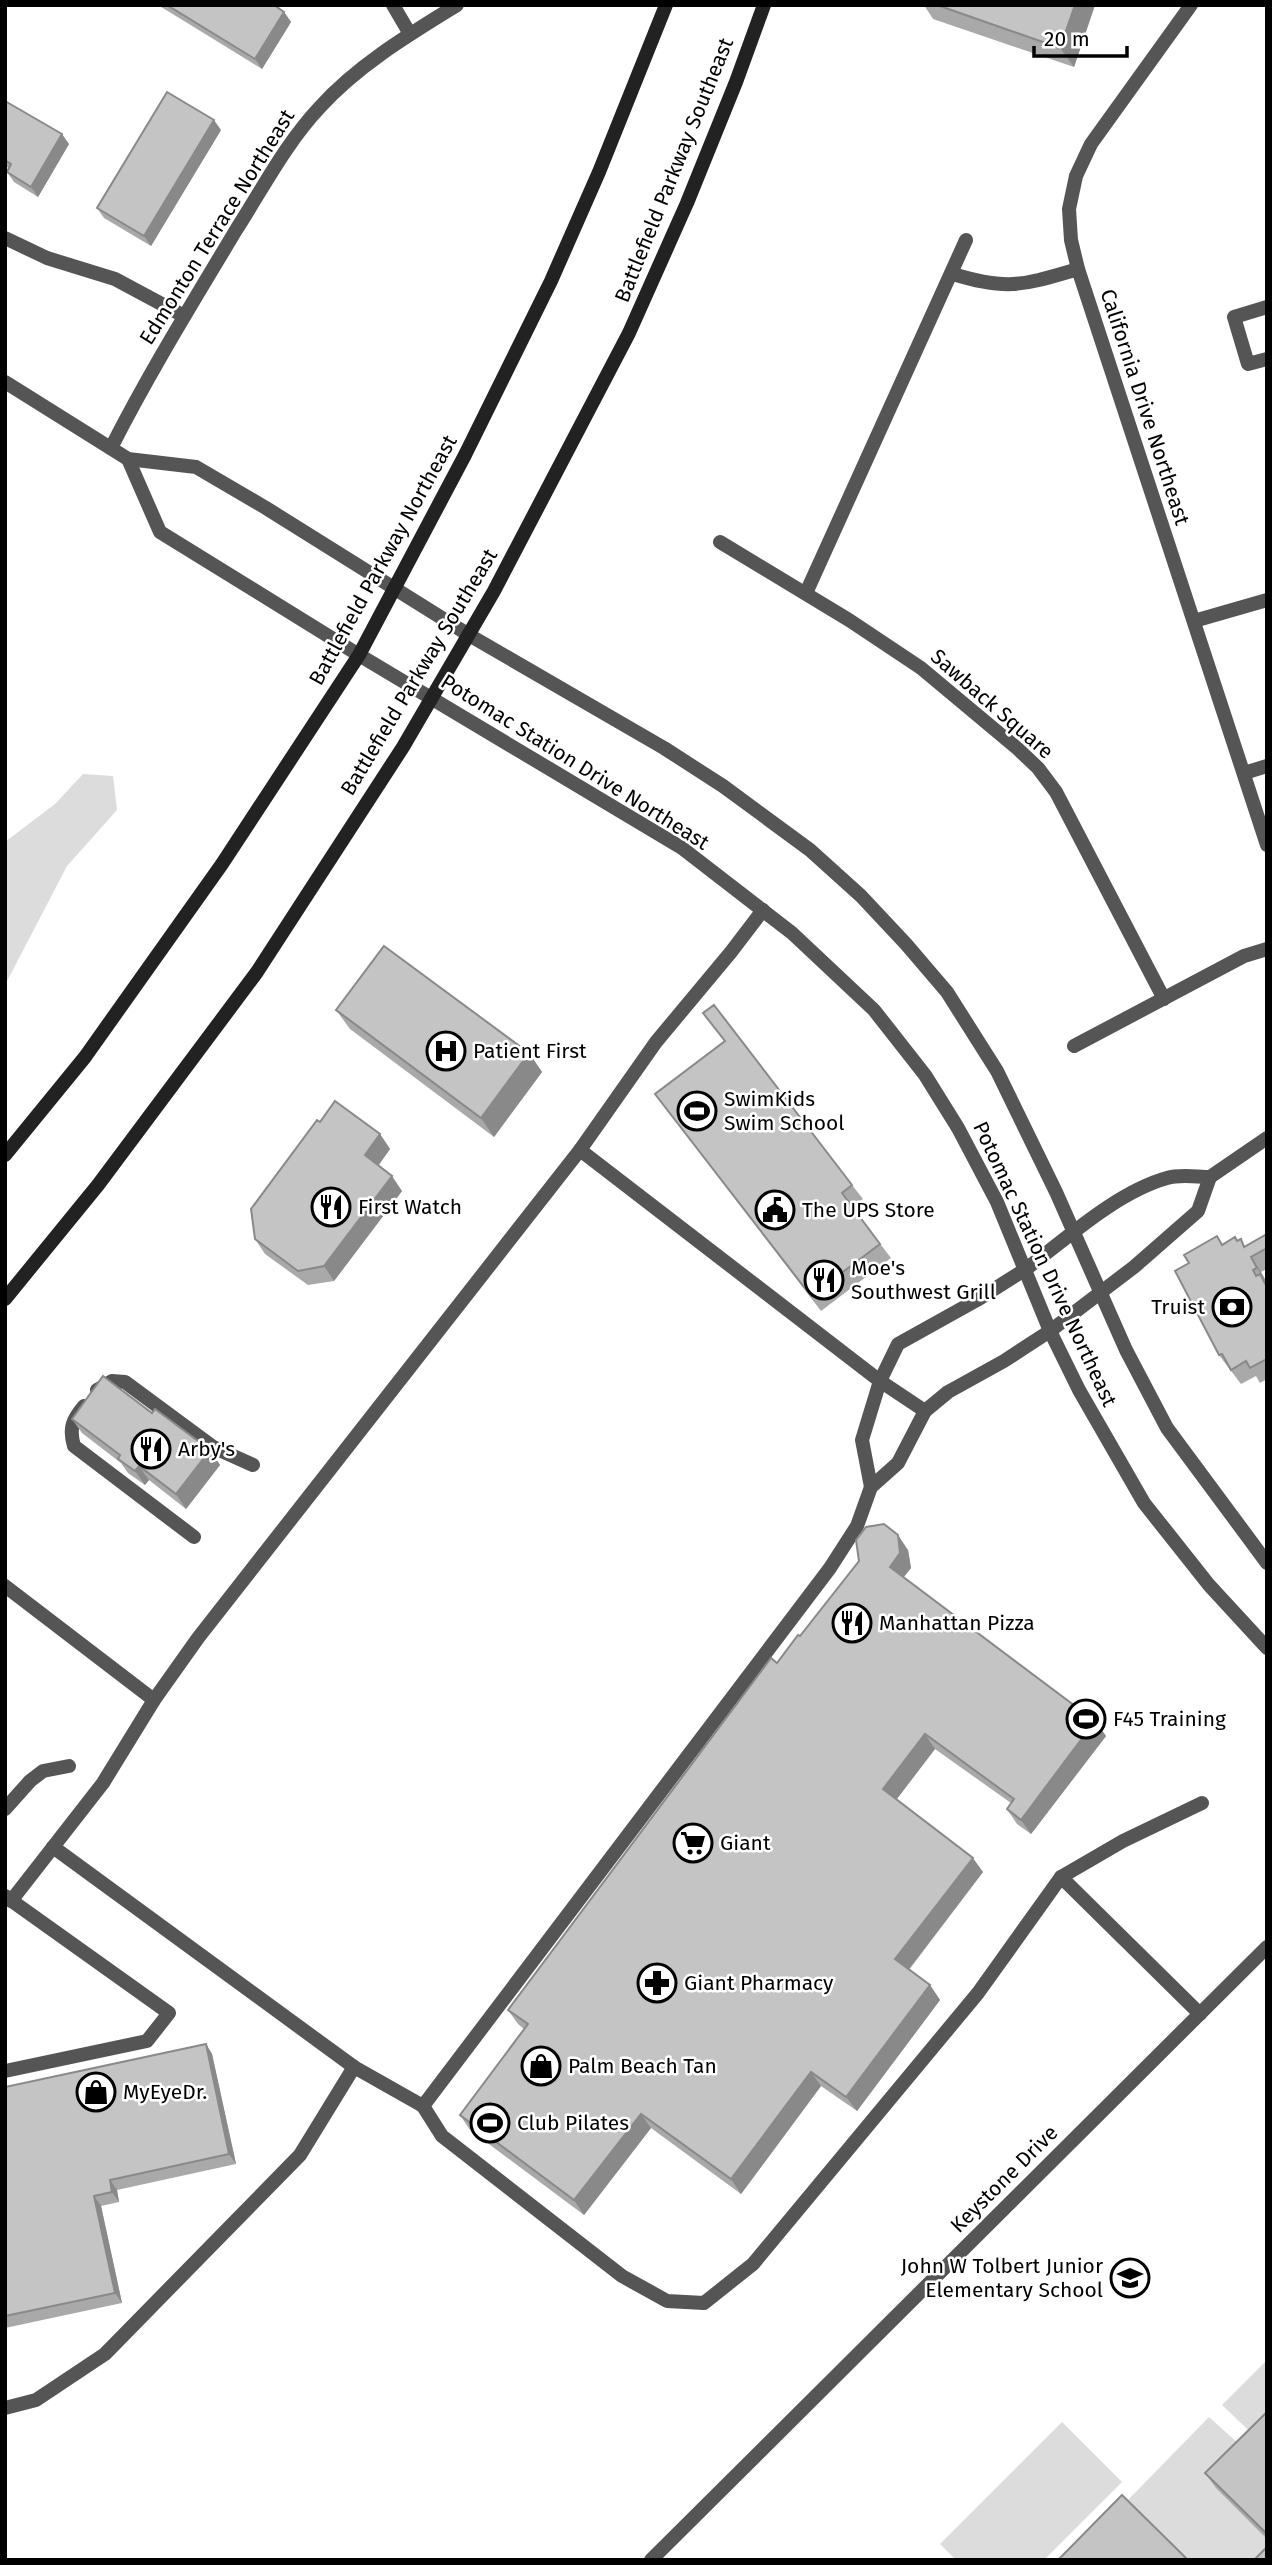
<svg xmlns="http://www.w3.org/2000/svg" width="1272" height="2565" font-family="'Fira Sans',sans-serif">
  <style>
    .green { fill: #dcdcdc }
    .lines { fill: none; stroke-linecap: round; stroke-linejoin: round }
    .service { stroke: #555; stroke-width: 14 }
    .minor { stroke: #555; stroke-width: 14 }
    .tertiary { stroke: #555; stroke-width: 14 }
    .secondary { stroke: #222; stroke-width: 14 }
    .wall { fill: #a9a9a9 }
    .shaded-wall { fill: #898989 }
    .building { fill: #c4c4c4; stroke: #898989; stroke-width: 2 }
    .labels { text-anchor: middle; stroke-width: 5; stroke-linejoin: round; paint-order: stroke }
    .street-label { font-size: 21px; fill: #000; stroke: #fff }
    .poi-label { font-size: 21px; fill: #000; stroke: #fff; text-anchor: start }
  </style>
  <rect width="100%" height="100%" fill="#fff"/>
  <g class="green">
    <polygon points="83,774 113,776 117,810 67,866 5,985 5,842 55,804"/>
    <polygon points="1267,2360 1267,2437 1261,2442 1222,2405"/>
    <polygon points="1209,2417 1250,2454 1267,2539 1267,2560 1183,2560 1126,2502"/>
    <polygon points="1062,2422 1122,2482 1044,2560 956,2560 940,2544"/>
  </g>
  <g class="lines">
    <g class="service">
      <polyline points="580,1150 880,1381 925,1411"/>
      <polyline points="97,1390 112,1381 125,1382 213,1447 253,1465"/>
      <path d="M84 1406C72 1420 69 1429 74 1446L194 1537"/>
      <polyline points="871,1487 862,1440 880,1381 898,1344 977,1300 1026,1269"/>
      <polyline points="5,1586 154,1700"/>
      <polyline points="5,1809 30,1781 43,1771 69,1766"/>
      <polyline points="53,1847 354,2067 423,2106 442,2136 622,2276 667,2301 704,2303 753,2264 978,1993 1061,1877 1123,1841 1202,1803"/>
      <polyline points="1061,1877 1200,2014"/>
      <polyline points="5,1896 169,2013 147,2041 5,2071"/>
      <polyline points="11,1901 103,1783 154,1700 198,1638 580,1150 656,1042 731,952 763,910"/>
      <polyline points="423,2106 830,1568 857,1526 871,1487 898,1463 925,1411 948,1392 1004,1361 1050,1331"/>
      <polyline points="5,2408 36,2400 105,2354 300,2155 354,2067"/>
    </g>
    <g class="minor">
      <polyline points="393,5 410,34"/>
      <polyline points="1191,5 1091,144 1076,176 1069,209 1071,240 1078,269 1267,845"/>
      <polyline points="5,238 47,258 115,279 184,316"/>
      <path d="M953 274C1008 291 1023 285 1078 269"/>
      <polyline points="1267,307 1234,317 1248,364 1267,359"/>
      <path d="M111 448C149 373 193 302 236 230 263 188 286 143 320 107 358 65 410 34 457 5"/>
      <polyline points="720,542 849,620 921,668 1018,749 1038,768 1056,792 1164,999"/>
      <polyline points="806,593 966,240"/>
      <polyline points="1194,621 1267,600"/>
      <polyline points="1244,773 1267,766"/>
      <polyline points="1074,1046 1244,956 1267,949"/>
      <polyline points="1210,1177 1267,1138"/>
      <path d="M1026 1269C1067 1238 1117 1192 1167 1178 1180 1174 1197 1177 1210 1177L1198 1211 1134 1267 1050 1331"/>
      <polyline points="651,2560 1267,1947"/>
    </g>
    <g class="tertiary">
      <polyline points="5,382 128,459 196,467 266,508 469,635 664,748 723,786 810,850 861,896 906,944 947,992 997,1071 1056,1192 1126,1350 1167,1428 1267,1563"/>
      <polyline points="128,459 160,532 359,655 682,848 792,933 874,1010 925,1075 958,1128 997,1202 1050,1331 1079,1390 1144,1503 1209,1585 1267,1648"/>
    </g>
    <g class="secondary">
      <polyline points="5,1155 85,1057 222,864 359,655 465,455 551,281 599,172 666,5"/>
      <polyline points="5,1299 98,1185 257,972 403,747 494,591 629,333 687,203 736,82 764,5"/>
    </g>
  </g>
  <g class="wall">
    <polygon points="158,5 274,5 284,12 291,22 262,69"/>
    <polygon points="924,5 1095,5 1074,67 933,19"/>
    <polygon points="5,101 69,144 38,197 14,182 7,172 9,168 5,166"/>
    <polygon points="221,130 151,246 104,218 97,208"/>
    <polygon points="336,1010 529,1053 542,1072 494,1137 350,1029"/>
    <polygon points="703,1013 852,1185 863,1199 852,1207 891,1258 821,1311 655,1094 724,1041"/>
    <polygon points="320,1122 380,1134 390,1149 378,1166 402,1191 334,1281 308,1285 265,1254 255,1239"/>
    <polygon points="1267,1234 1267,1269 1261,1272 1267,1283 1267,1379 1260,1383 1256,1376 1241,1384 1219,1355 1189,1263 1217,1236 1222,1244 1237,1241 1245,1246"/>
    <polygon points="152,1413 210,1450 220,1465 186,1509 149,1480 145,1485 128,1473 121,1463 82,1433 72,1419"/>
    <polygon points="908,1550 911,1568 903,1577 1095,1721 1106,1736 1031,1834 1017,1824 1007,1809 1011,1803 935,1749 896,1800 983,1872 909,1970 930,1985 940,2000 857,2111 821,2086 741,2194 651,2128 584,2215 470,2130 460,2115 524,2029 518,2024 508,2010 777,1663 800,1636"/>
    <polygon points="206,2044 212,2054 236,2164 117,2190 119,2202 101,2206 122,2303 5,2328 5,2087"/>
    <polygon points="1267,2412 1267,2539 1216,2488 1205,2473"/>
  </g>
  <g class="shaded-wall">
    <polygon points="1075,5 1095,5 1074,67 1060,48"/>
    <polygon points="284,12 291,22 262,69 255,59"/>
    <polygon points="214,120 221,130 151,246 144,236"/>
    <polygon points="62,134 69,144 38,197 31,187"/>
    <polygon points="529,1053 542,1072 494,1137 481,1118"/>
    <polygon points="380,1134 390,1149 375,1170 365,1155"/>
    <polygon points="392,1176 402,1191 334,1281 324,1266"/>
    <polygon points="1251,1257 1261,1272 1267,1283 1257,1268"/>
    <polygon points="210,1450 220,1465 186,1509 176,1494"/>
    <polygon points="139,1466 149,1480 145,1485 135,1471"/>
    <polygon points="898,1535 908,1550 911,1568 900,1582 890,1567"/>
    <polygon points="1095,1721 1106,1736 1031,1834 1021,1820"/>
    <polygon points="925,1734 935,1749 893,1804 883,1789"/>
    <polygon points="973,1858 983,1872 905,1974 895,1959"/>
    <polygon points="930,1985 940,2000 857,2111 846,2097"/>
    <polygon points="206,2044 212,2054 236,2164 229,2154"/>
    <polygon points="811,2072 821,2086 741,2194 731,2179"/>
    <polygon points="641,2114 651,2128 584,2215 574,2200"/>
    <polygon points="110,2180 117,2190 119,2202 112,2192"/>
    <polygon points="94,2196 101,2206 122,2303 115,2293"/>
  </g>
  <g class="building">
    <polygon points="167,5 274,5 284,12 255,59"/>
    <polygon points="937,5 1075,5 1060,48"/>
    <polygon points="167,92 214,120 144,236 97,208"/>
    <polygon points="5,101 62,134 31,187 7,172 11,164 5,160"/>
    <polygon points="384,946 529,1053 481,1118 336,1010"/>
    <polygon points="714,1005 852,1185 842,1193 880,1244 811,1296 655,1094 725,1041 703,1013"/>
    <polygon points="335,1101 380,1134 365,1155 392,1176 324,1266 298,1271 255,1239 251,1209 317,1120 320,1122"/>
    <polygon points="1267,1234 1267,1248 1251,1257 1257,1268 1253,1270 1256,1276 1260,1274 1267,1287 1267,1359 1250,1368 1246,1361 1231,1370 1222,1354 1219,1355 1175,1271 1189,1263 1184,1255 1217,1236 1222,1245 1235,1237 1237,1241 1241,1239 1244,1247"/>
    <polygon points="103,1376 152,1413 155,1409 210,1450 176,1494 139,1466 135,1471 118,1459 120,1455 72,1419"/>
    <polygon points="884,1524 898,1535 900,1553 890,1567 1095,1721 1021,1820 1007,1809 1014,1799 925,1734 883,1789 973,1858 895,1959 930,1985 846,2097 811,2072 731,2179 641,2114 574,2200 460,2115 528,2024 508,2010 771,1658 777,1663 798,1635 800,1636 859,1561 856,1540 866,1527"/>
    <polygon points="206,2044 229,2154 110,2180 112,2192 94,2196 115,2293 5,2316 5,2087"/>
    <polygon points="1267,2412 1267,2534 1205,2473"/>
    <polygon points="1122,2495 1188,2560 1058,2560"/>
    <polygon points="1267,2547 1267,2560 1254,2560"/>
  </g>
  <defs>
    <symbol id="hospital-ring" viewBox="-11 -11 22 22"><circle r="9.5" fill="#fff" stroke="#000" stroke-width="1.5"/><path d="M-5-5h3v3.5h4V-5h3V5h-3V1.5h-4V5h-3Z" fill="#000"/></symbol>
    <symbol id="stadium-ring" viewBox="-11 -11 22 22"><circle r="9.5" fill="#fff" stroke="#000" stroke-width="1.5"/><path d="M0-5a6.5 5 0 1 0 0 10a6.5 5 0 1 0 0-10ZM-3.5-1.8h7v3.6h-7Z" fill="#000"/></symbol>
    <symbol id="restaurant-ring" viewBox="-11 -11 22 22"><circle r="9.5" fill="#fff" stroke="#000" stroke-width="1.5"/><path d="M-5-6h1v4h1v-4h1v4h1v-4h1v5L-1.5 .5V6h-2V.5L-5-1ZM5-6V6H3V1.5H1.5Q1.5-4 5-6Z" fill="#000"/></symbol>
    <symbol id="civic-ring" viewBox="-11 -11 22 22"><circle r="9.5" fill="#fff" stroke="#000" stroke-width="1.5"/><path d="M-.6-6.5H3V-4.5H.6V-3L4-1V1h2V6H-6V1h2V-1L-.6-3ZM-1.2 2.5V6h2.4V2.5Z" fill="#000"/></symbol>
    <symbol id="bank-ring" viewBox="-11 -11 22 22"><circle r="9.5" fill="#fff" stroke="#000" stroke-width="1.5"/><path d="M-6-4H6V4H-6ZM0-2.3a2.3 2.3 0 1 0 0 4.6a2.3 2.3 0 1 0 0-4.6Z" fill="#000"/></symbol>
    <symbol id="supermarket-ring" viewBox="-11 -11 22 22"><circle r="9.5" fill="#fff" stroke="#000" stroke-width="1.5"/><path d="M-6-5.5h2.5l.6 2H6L4.5 2H-2.5L-4.4-4H-6ZM-1.5 3.2a1.3 1.3 0 1 0 .1 0ZM3 3.2a1.3 1.3 0 1 0 .1 0Z" fill="#000"/></symbol>
    <symbol id="pharmacy-ring" viewBox="-11 -11 22 22"><circle r="9.5" fill="#fff" stroke="#000" stroke-width="1.5"/><path d="M-2-6h4v4h4v4h-4v4h-4v-4h-4v-4h4Z" fill="#000"/></symbol>
    <symbol id="shop-ring" viewBox="-11 -11 22 22"><circle r="9.5" fill="#fff" stroke="#000" stroke-width="1.5"/><path d="M-5-2.5h2.3a2.7 3.5 0 0 1 5.4 0H5L5.5 6h-11ZM-1.5-2.5h3a1.5 2.3 0 0 0-3 0Z" fill="#000"/></symbol>
    <symbol id="school-ring" viewBox="-11 -11 22 22"><circle r="9.5" fill="#fff" stroke="#000" stroke-width="1.5"/><path d="M0-5L7-2L0 1L-7-2ZM-4 1L0 2.5L4 1V4Q0 6-4 4Z" fill="#000"/></symbol>
  </defs>
  <g fill-rule="evenodd">
    <use href="#hospital-ring" x="424" y="1029" width="44" height="44"/>
    <use href="#stadium-ring" x="675" y="1089" width="44" height="44"/>
    <use href="#restaurant-ring" x="309" y="1185" width="44" height="44"/>
    <use href="#civic-ring" x="753" y="1188" width="44" height="44"/>
    <use href="#restaurant-ring" x="802" y="1258" width="44" height="44"/>
    <use href="#bank-ring" x="1210" y="1285" width="44" height="44"/>
    <use href="#restaurant-ring" x="129" y="1427" width="44" height="44"/>
    <use href="#restaurant-ring" x="830" y="1601" width="44" height="44"/>
    <use href="#stadium-ring" x="1064" y="1697" width="44" height="44"/>
    <use href="#supermarket-ring" x="671" y="1821" width="44" height="44"/>
    <use href="#pharmacy-ring" x="635" y="1961" width="44" height="44"/>
    <use href="#shop-ring" x="519" y="2044" width="44" height="44"/>
    <use href="#shop-ring" x="74" y="2070" width="44" height="44"/>
    <use href="#stadium-ring" x="468" y="2101" width="44" height="44"/>
    <use href="#school-ring" x="1108" y="2256" width="44" height="44"/>
  </g>
  <g class="labels">
    <g class="street-label">
      <text transform="translate(674 170) rotate(-68)" y="7">Battlefield Parkway Southeast</text>
      <text transform="translate(217 227) rotate(-58)" y="7">Edmonton Terrace Northeast</text>
      <text transform="translate(1145 407) rotate(72)" y="7">California Drive Northeast</text>
      <text transform="translate(383 560) rotate(-61)" y="7">Battlefield Parkway Northeast</text>
      <text transform="translate(419 672) rotate(-59)" y="7">Battlefield Parkway Southeast</text>
      <text transform="translate(992 704) rotate(41)" y="7">Sawback Square</text>
      <text transform="translate(575 762) rotate(32)" y="7">Potomac Station Drive Northeast</text>
      <text transform="translate(1045 1264) rotate(65)" y="7">Potomac Station Drive Northeast</text>
      <text transform="translate(1004 2179) rotate(-45)" y="7">Keystone Drive</text>
    </g>
    <g class="poi-label">
      <text x="473" y="1058">Patient First</text>
      <text x="724" y="1106">SwimKids<tspan x="724" dy="24">Swim School</tspan></text>
      <text x="358" y="1214">First Watch</text>
      <text x="802" y="1217">The UPS Store</text>
      <text x="851" y="1275">Moe's<tspan x="851" dy="24">Southwest Grill</tspan></text>
      <text x="1205" y="1314" text-anchor="end">Truist</text>
      <text x="178" y="1456">Arby's</text>
      <text x="879" y="1630">Manhattan Pizza</text>
      <text x="1113" y="1726">F45 Training</text>
      <text x="720" y="1850">Giant</text>
      <text x="684" y="1990">Giant Pharmacy</text>
      <text x="568" y="2073">Palm Beach Tan</text>
      <text x="123" y="2099">MyEyeDr.</text>
      <text x="517" y="2130">Club Pilates</text>
      <text x="1103" y="2273" text-anchor="end">John W Tolbert Junior<tspan x="1103" dy="24">Elementary School</tspan></text>
    </g>
  </g>
  <rect width="1272" height="2565" fill="none" stroke="#000000" stroke-width="14"/>
  <path d="M1034 46v10h93v-10" fill="none" stroke="#000000" stroke-width="3.5"/>
  <text x="1044" y="46" font-size="21" fill="#000000" stroke="#ffffff" stroke-width="5" paint-order="stroke">20 m</text>
</svg>
